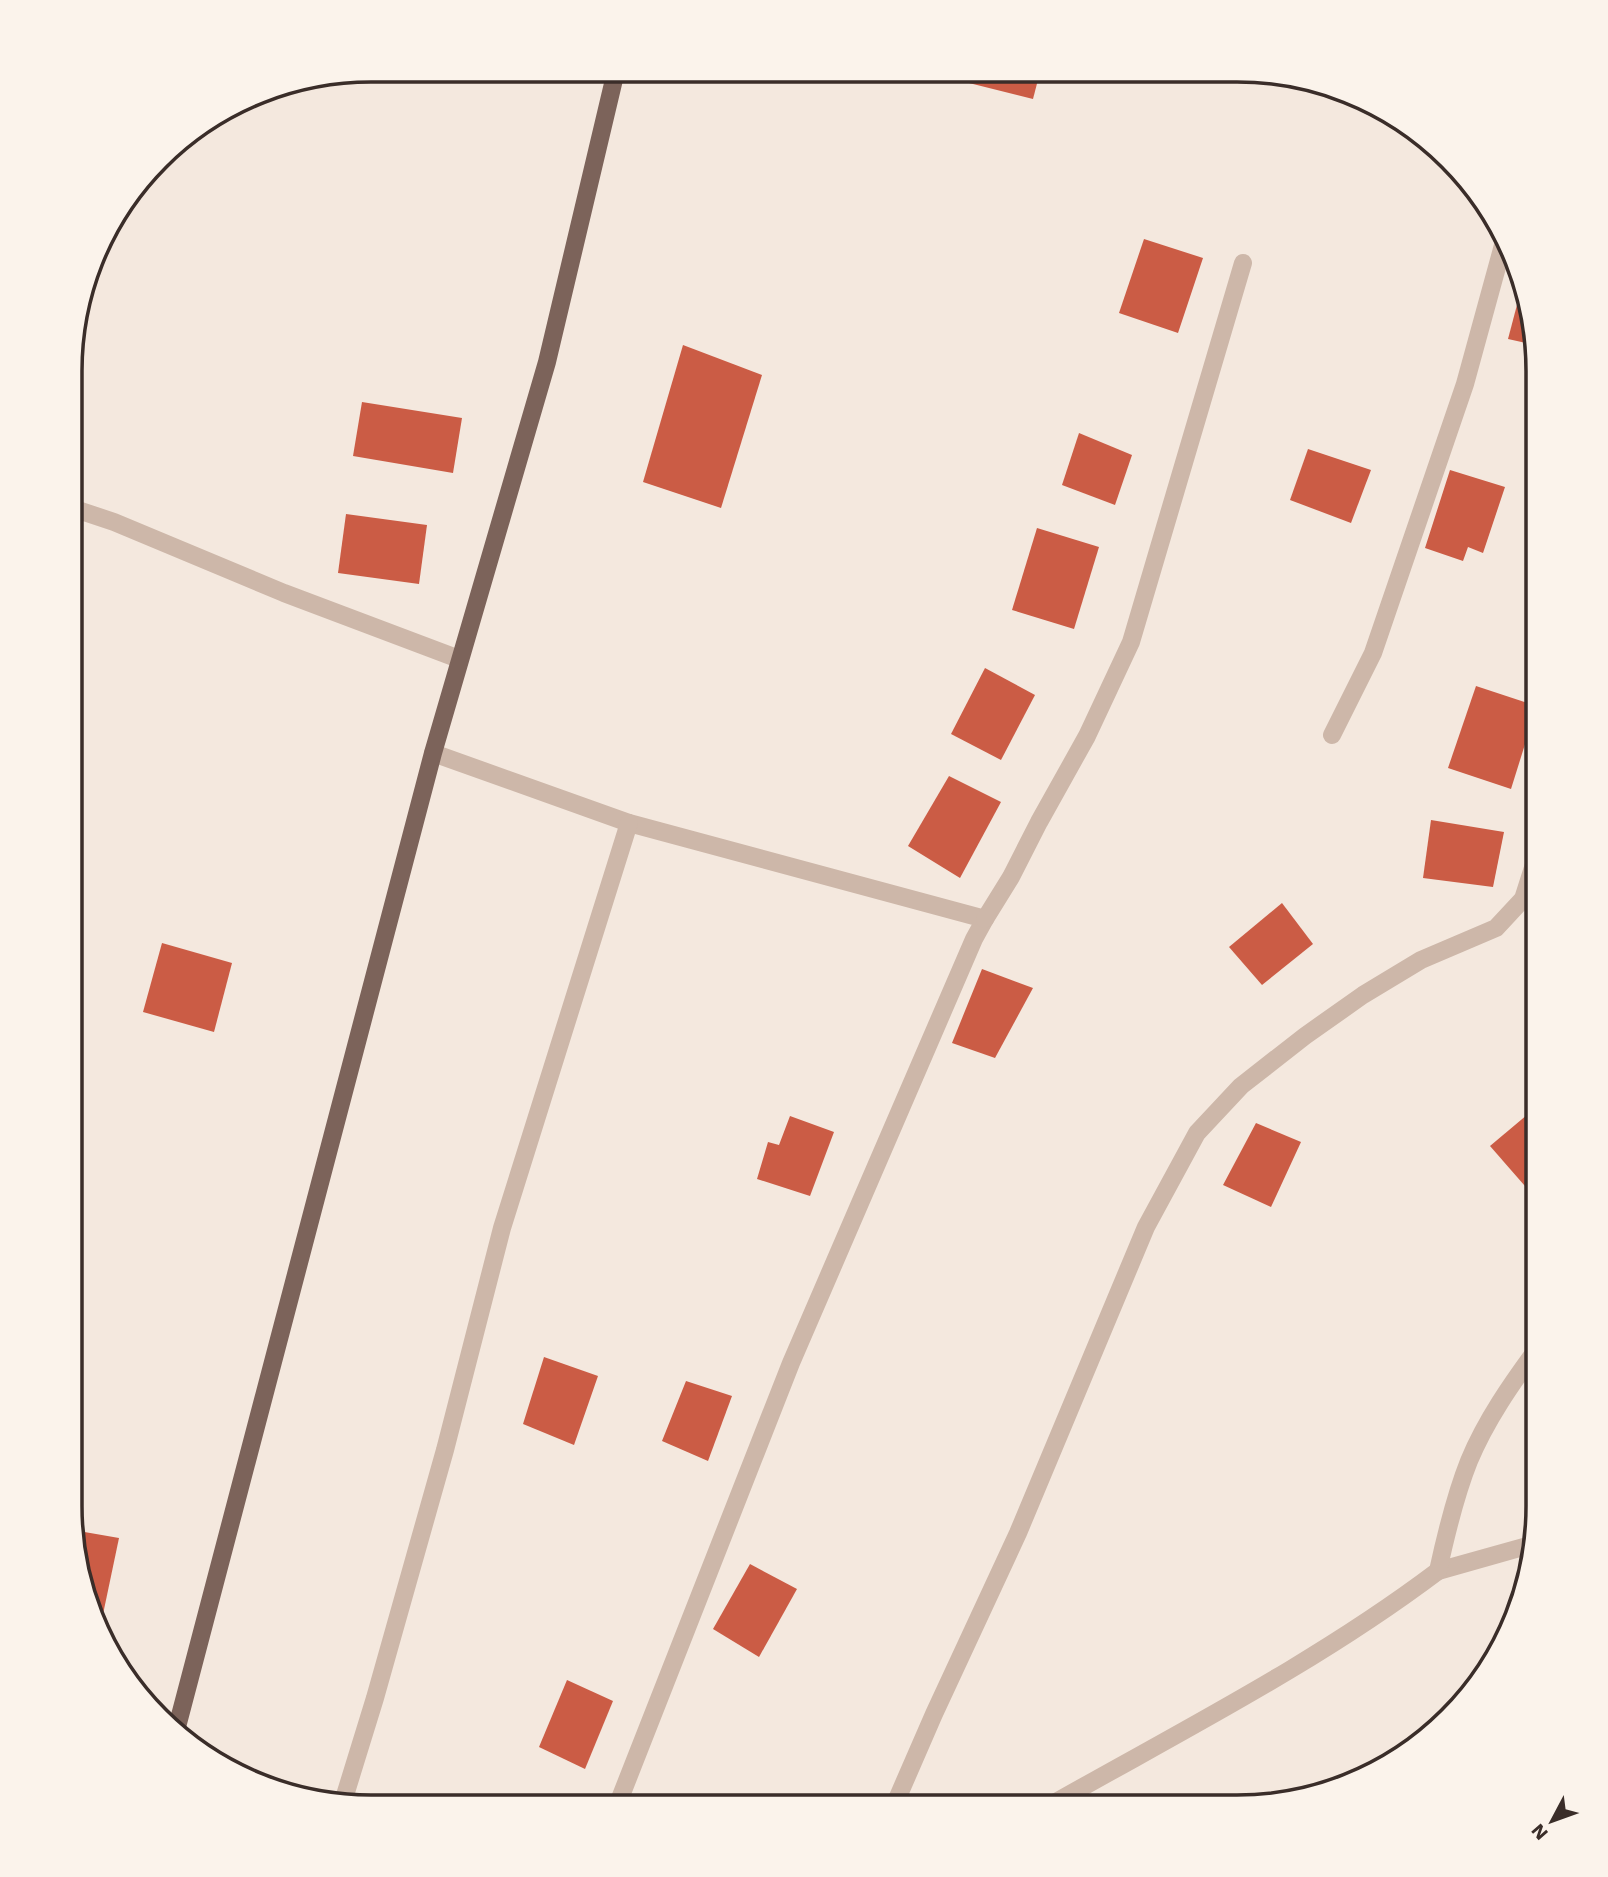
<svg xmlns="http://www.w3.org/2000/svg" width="1608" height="1877" font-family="'Work Sans',sans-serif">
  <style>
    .building { fill: #cb5c45 }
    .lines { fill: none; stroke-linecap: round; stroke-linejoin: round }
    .minor { stroke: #cdb7a9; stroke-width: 18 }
    .major { stroke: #7c635a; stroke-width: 18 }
    .rim { fill: none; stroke: #3a2d29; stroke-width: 3.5 }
  </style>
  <rect width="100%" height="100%" fill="#f4e8de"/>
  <g class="building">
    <polygon points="925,72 1040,72 1033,99"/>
    <polygon points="1144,239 1203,258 1178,333 1119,313"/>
    <polygon points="1523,282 1528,293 1535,345 1508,339"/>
    <polygon points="683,345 762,375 721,508 643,482"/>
    <polygon points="362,402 462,418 453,473 353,456"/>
    <polygon points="1079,433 1132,455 1115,505 1062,485"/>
    <polygon points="1308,449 1371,470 1351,523 1290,500"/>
    <polygon points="1450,470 1505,487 1483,553 1468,547 1463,561 1425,548"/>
    <polygon points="346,514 427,525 419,584 338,573"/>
    <polygon points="1037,528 1099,547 1074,629 1012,610"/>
    <polygon points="985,668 1035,695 1001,760 951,734"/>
    <polygon points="1476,686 1537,706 1511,789 1448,768"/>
    <polygon points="949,776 1001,802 960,878 908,846"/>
    <polygon points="1431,820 1504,832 1493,887 1423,878"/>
    <polygon points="1282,903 1313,944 1262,985 1229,947"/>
    <polygon points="162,943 232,963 214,1032 143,1012"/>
    <polygon points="982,969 1033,988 995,1058 952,1043"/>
    <polygon points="1534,1109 1538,1113 1538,1189 1532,1194 1490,1146"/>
    <polygon points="790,1116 834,1132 810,1196 757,1179 768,1142 779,1145"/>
    <polygon points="1256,1123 1301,1142 1271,1207 1223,1185"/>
    <polygon points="544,1357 598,1376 574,1445 523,1424"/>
    <polygon points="686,1381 732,1396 708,1461 662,1441"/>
    <polygon points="73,1530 119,1538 102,1619 94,1618 80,1584"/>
    <polygon points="750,1564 797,1589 759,1657 713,1629"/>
    <polygon points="567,1680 613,1701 585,1769 539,1747"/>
  </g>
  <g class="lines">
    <g class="minor">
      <polyline points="72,508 114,522 284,593 459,659"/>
      <polyline points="1332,735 1373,653 1465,384 1505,238"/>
      <polyline points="433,753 629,823 985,919 974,939 791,1363 617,1806"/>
      <polyline points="985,919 1011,877 1039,822 1087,736 1131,642 1243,263"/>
      <polyline points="1438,1571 1534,1544"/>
      <polyline points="342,1805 375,1698 445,1450 502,1228 629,823"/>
      <polyline points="894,1806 934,1714 1018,1533 1146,1227 1197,1133 1241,1086 1305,1036 1363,995 1421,960 1496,928 1523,899 1538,852"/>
      <path d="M1049 1806C1181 1731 1316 1663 1438 1571 1446 1534 1455 1496 1469 1461 1486 1420 1512 1383 1537 1349"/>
    </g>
    <polyline class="major" points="177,1727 433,753 547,362 616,71"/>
  </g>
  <path d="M0 0H1608V1877H0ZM371 82H1237A289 289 0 0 1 1526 371V1506A289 289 0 0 1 1237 1795H371A289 289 0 0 1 82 1506V371A289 289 0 0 1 371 82Z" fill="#fbf3eb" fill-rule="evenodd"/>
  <path class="rim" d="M371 82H1237A289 289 0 0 1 1526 371V1506A289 289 0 0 1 1237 1795H371A289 289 0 0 1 82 1506V371A289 289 0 0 1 371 82Z"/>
  <g transform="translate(1552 1821) rotate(229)" stroke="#fbf3eb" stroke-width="5" paint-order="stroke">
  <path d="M0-5L12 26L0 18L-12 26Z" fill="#3a2d29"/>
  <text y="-10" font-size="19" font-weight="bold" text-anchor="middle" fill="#3a2d29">N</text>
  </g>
</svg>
